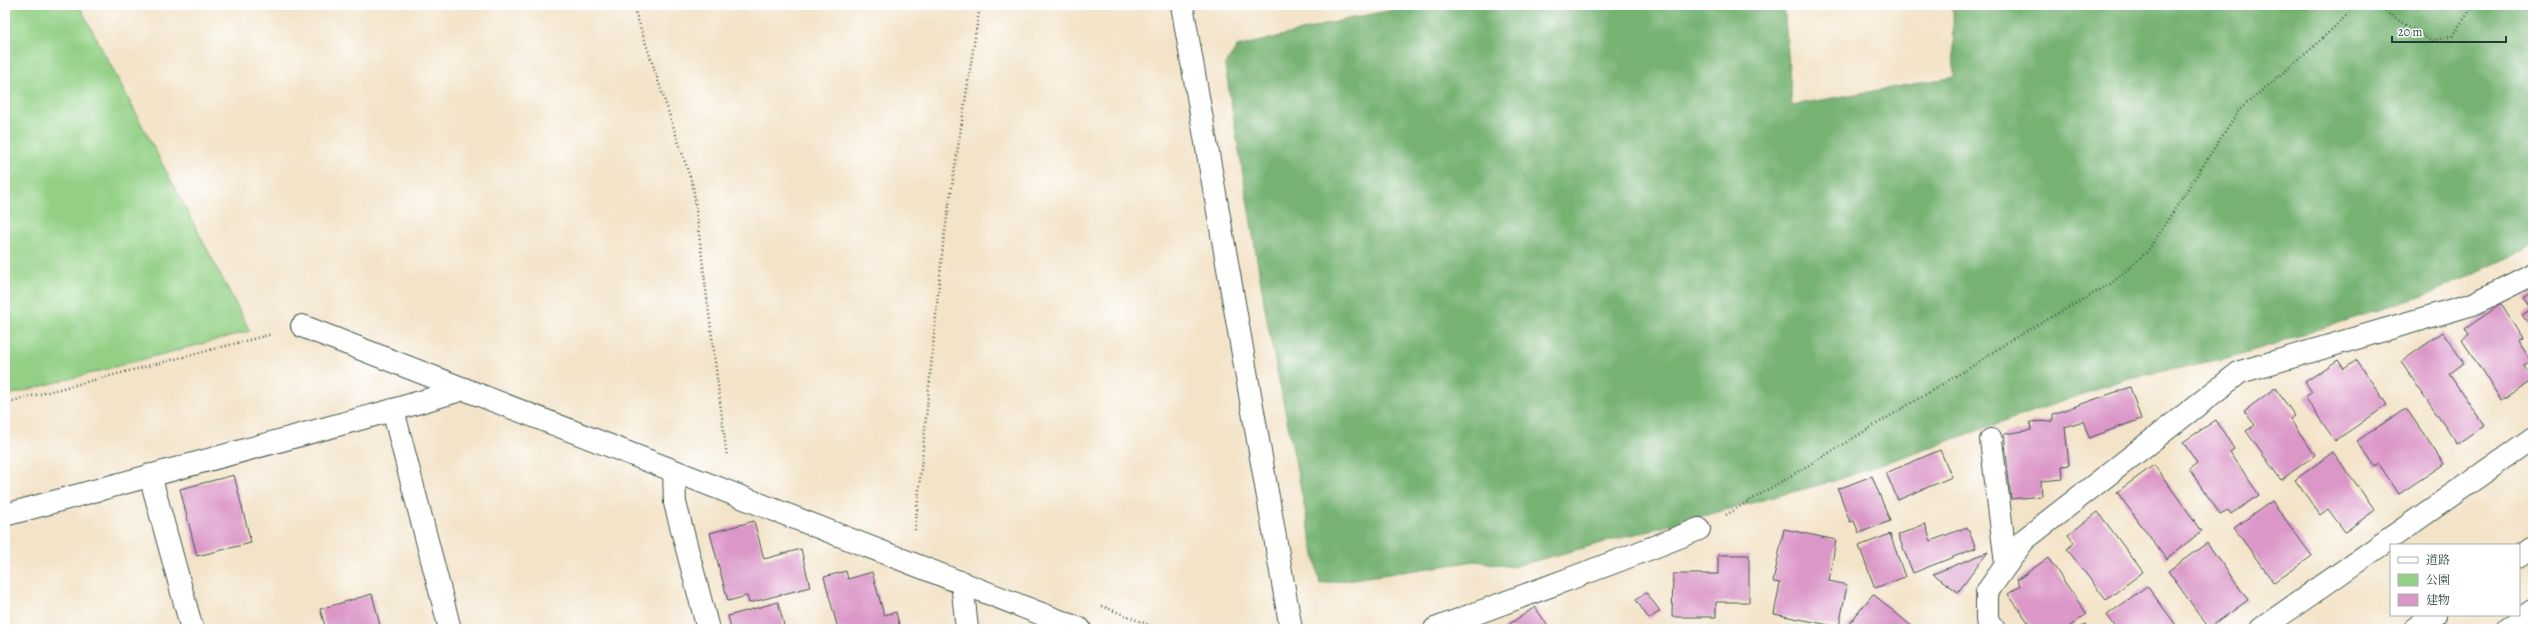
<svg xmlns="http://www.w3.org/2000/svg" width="2538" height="634" font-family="Alegreya,'Noto Serif JP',serif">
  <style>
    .green { fill: #93d085; stroke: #59865c }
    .forest { fill: #76b272; stroke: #4a7853 }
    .building { fill: #db97c8 }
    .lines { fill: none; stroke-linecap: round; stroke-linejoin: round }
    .street-casing { stroke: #3f564a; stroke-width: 24 }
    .highway-casing { stroke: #3f564a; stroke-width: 24 }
    .path { stroke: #3f564a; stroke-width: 2.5; stroke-dasharray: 1 3; stroke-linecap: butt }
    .street { stroke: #fff; stroke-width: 22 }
    .highway { stroke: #fff; stroke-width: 22 }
  </style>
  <rect width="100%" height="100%" fill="#fff"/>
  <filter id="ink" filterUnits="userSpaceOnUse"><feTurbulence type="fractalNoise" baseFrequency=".025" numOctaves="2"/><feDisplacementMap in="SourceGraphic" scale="8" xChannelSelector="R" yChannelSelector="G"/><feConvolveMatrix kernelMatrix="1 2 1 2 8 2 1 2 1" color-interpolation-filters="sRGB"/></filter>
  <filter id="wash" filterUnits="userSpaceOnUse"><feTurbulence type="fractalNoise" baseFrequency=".012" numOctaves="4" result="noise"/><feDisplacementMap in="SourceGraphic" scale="16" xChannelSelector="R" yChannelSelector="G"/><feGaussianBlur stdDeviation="0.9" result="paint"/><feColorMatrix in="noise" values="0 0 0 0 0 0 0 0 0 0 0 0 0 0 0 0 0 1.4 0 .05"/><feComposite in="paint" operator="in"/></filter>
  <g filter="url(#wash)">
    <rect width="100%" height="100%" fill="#f3e3c8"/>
    <polygon class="green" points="5,5 79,5 250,331 5,396"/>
    <polygon class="forest" points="1419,5 1784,5 1792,105 1954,77 1953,5 2533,5 2533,246 2432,293 2227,359 2129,378 1834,481 1512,567 1476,561 1320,584 1268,326 1225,66 1237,47 1352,18"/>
    <g id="blocks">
      <g class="building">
        <polygon points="2533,292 2533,330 2522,315 2532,309 2524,298"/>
        <polygon points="2501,304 2522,338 2518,340 2532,361 2524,366 2533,380 2501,400 2462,340 2468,335 2465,329"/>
        <polygon points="2443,332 2464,363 2449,374 2484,425 2457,444 2401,362"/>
        <polygon points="2338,360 2344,369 2357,360 2387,405 2335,441 2305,397 2312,392 2305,382"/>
        <polygon points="2130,387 2141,419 2089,438 2083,421 2065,427 2069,465 2062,466 2063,479 2041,481 2042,496 2011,499 2004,434 2031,430 2030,422 2053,421 2053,414"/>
        <polygon points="2275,388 2295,416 2290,419 2315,455 2281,480 2246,431 2255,425 2244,411"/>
        <polygon points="2406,408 2444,464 2399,494 2379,464 2375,467 2357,441"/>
        <polygon points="2216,420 2234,449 2230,452 2259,495 2231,514 2228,510 2220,514 2189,469 2197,463 2183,442"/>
        <polygon points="1940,450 1952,477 1898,500 1886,473"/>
        <polygon points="2333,452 2375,510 2345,532 2328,509 2320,515 2295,480"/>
        <polygon points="2154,465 2202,531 2166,559 2117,492"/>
        <polygon points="234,475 251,543 197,556 180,489"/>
        <polygon points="1872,476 1890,521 1859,533 1854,521 1850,522 1838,489"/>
        <polygon points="2272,501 2312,556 2274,583 2234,528"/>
        <polygon points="2098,512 2143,572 2106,600 2067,549 2074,543 2068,535"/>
        <polygon points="754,521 764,559 801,549 810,587 749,603 747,596 728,601 710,533"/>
        <polygon points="1925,524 1931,541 1967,527 1976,548 1913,573 1898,535"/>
        <polygon points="1784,529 1836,540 1829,581 1847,585 1839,627 1774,614 1780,583 1773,582"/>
        <polygon points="1890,534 1905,577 1875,588 1859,546"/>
        <polygon points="2207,543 2248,600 2209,628 2168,571"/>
        <polygon points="1988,552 1958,592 1933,574"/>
        <polygon points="1718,555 1749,555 1749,602 1716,602 1716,617 1672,617 1673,574 1718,574"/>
        <polygon points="2048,558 2087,614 2066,629 2033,629 2008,594 2020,586 2017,580"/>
        <polygon points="846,571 848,579 872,572 884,615 896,612 900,629 838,629 824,577"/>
        <polygon points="2147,586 2179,629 2117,629 2107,615"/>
        <polygon points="1646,592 1660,611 1649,619 1636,600"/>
        <polygon points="372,594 381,629 326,629 320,609"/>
        <polygon points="1873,594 1915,629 1845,629"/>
        <polygon points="778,602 785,629 731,629 728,616"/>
        <polygon points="1535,607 1550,629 1502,629"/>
        <polygon points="2086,624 2089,629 2078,629"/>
      </g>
    </g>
  </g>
  <g filter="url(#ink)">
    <use href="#blocks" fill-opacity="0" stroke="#3f564a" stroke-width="1"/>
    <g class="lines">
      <defs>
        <g id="street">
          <polyline points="1182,5 1291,629"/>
          <polyline points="302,326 464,389"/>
          <polyline points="393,410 450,629"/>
          <polyline points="1991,440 2006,564"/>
          <polyline points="674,471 675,503 708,629"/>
          <polyline points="150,475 192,629"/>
          <polyline points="5,515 393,410 464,389 1080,629"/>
          <polyline points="962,582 967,629"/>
          <path d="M1435 629C1522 595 1612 565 1699 529"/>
          <polyline points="1994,629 1987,620 1987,592 2024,540 2240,372 2473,304 2533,274"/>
          <polyline points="2261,629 2533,438"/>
        </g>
        <g id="highway">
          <polyline points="2519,556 2533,546"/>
          <polyline points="2415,629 2435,615"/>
          <polyline points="2507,629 2533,611"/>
        </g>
      </defs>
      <use href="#street" class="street-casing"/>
      <use href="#highway" class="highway-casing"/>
      <g class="path">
        <polyline points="633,5 693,186 727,457"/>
        <polyline points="2375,5 2431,41 2452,36 2474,5"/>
        <polyline points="5,403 272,334"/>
        <polyline points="1726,515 1971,367 2009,341 2112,283 2147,252 2239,110 2310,50 2348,14 2351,5"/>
        <polyline points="915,530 943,244 980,5"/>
        <polyline points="1102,606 1159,629"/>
      </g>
      <use href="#street" class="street"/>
      <use href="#highway" class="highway"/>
    </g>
  </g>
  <rect width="2538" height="634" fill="none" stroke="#fff" stroke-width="20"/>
  <rect x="2390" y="544" width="130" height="72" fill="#ffffff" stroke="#a5b1ae"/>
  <rect x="2398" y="557" width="20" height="6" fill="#ffffff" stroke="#a5b1ae"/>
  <text x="2426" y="564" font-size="12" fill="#1f3d34">道路</text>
  <rect x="2398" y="574" width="20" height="12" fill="#93d085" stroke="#a5b1ae"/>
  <text x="2426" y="584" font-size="12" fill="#1f3d34">公園</text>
  <rect x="2398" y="594" width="20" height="12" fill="#db97c8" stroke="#a5b1ae"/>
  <text x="2426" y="604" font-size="12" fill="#1f3d34">建物</text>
  <path d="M2392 36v6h114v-6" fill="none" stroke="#1f3d34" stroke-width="2"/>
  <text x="2398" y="36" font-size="12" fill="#1f3d34" stroke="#ffffff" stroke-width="3" paint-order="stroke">20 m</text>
</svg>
